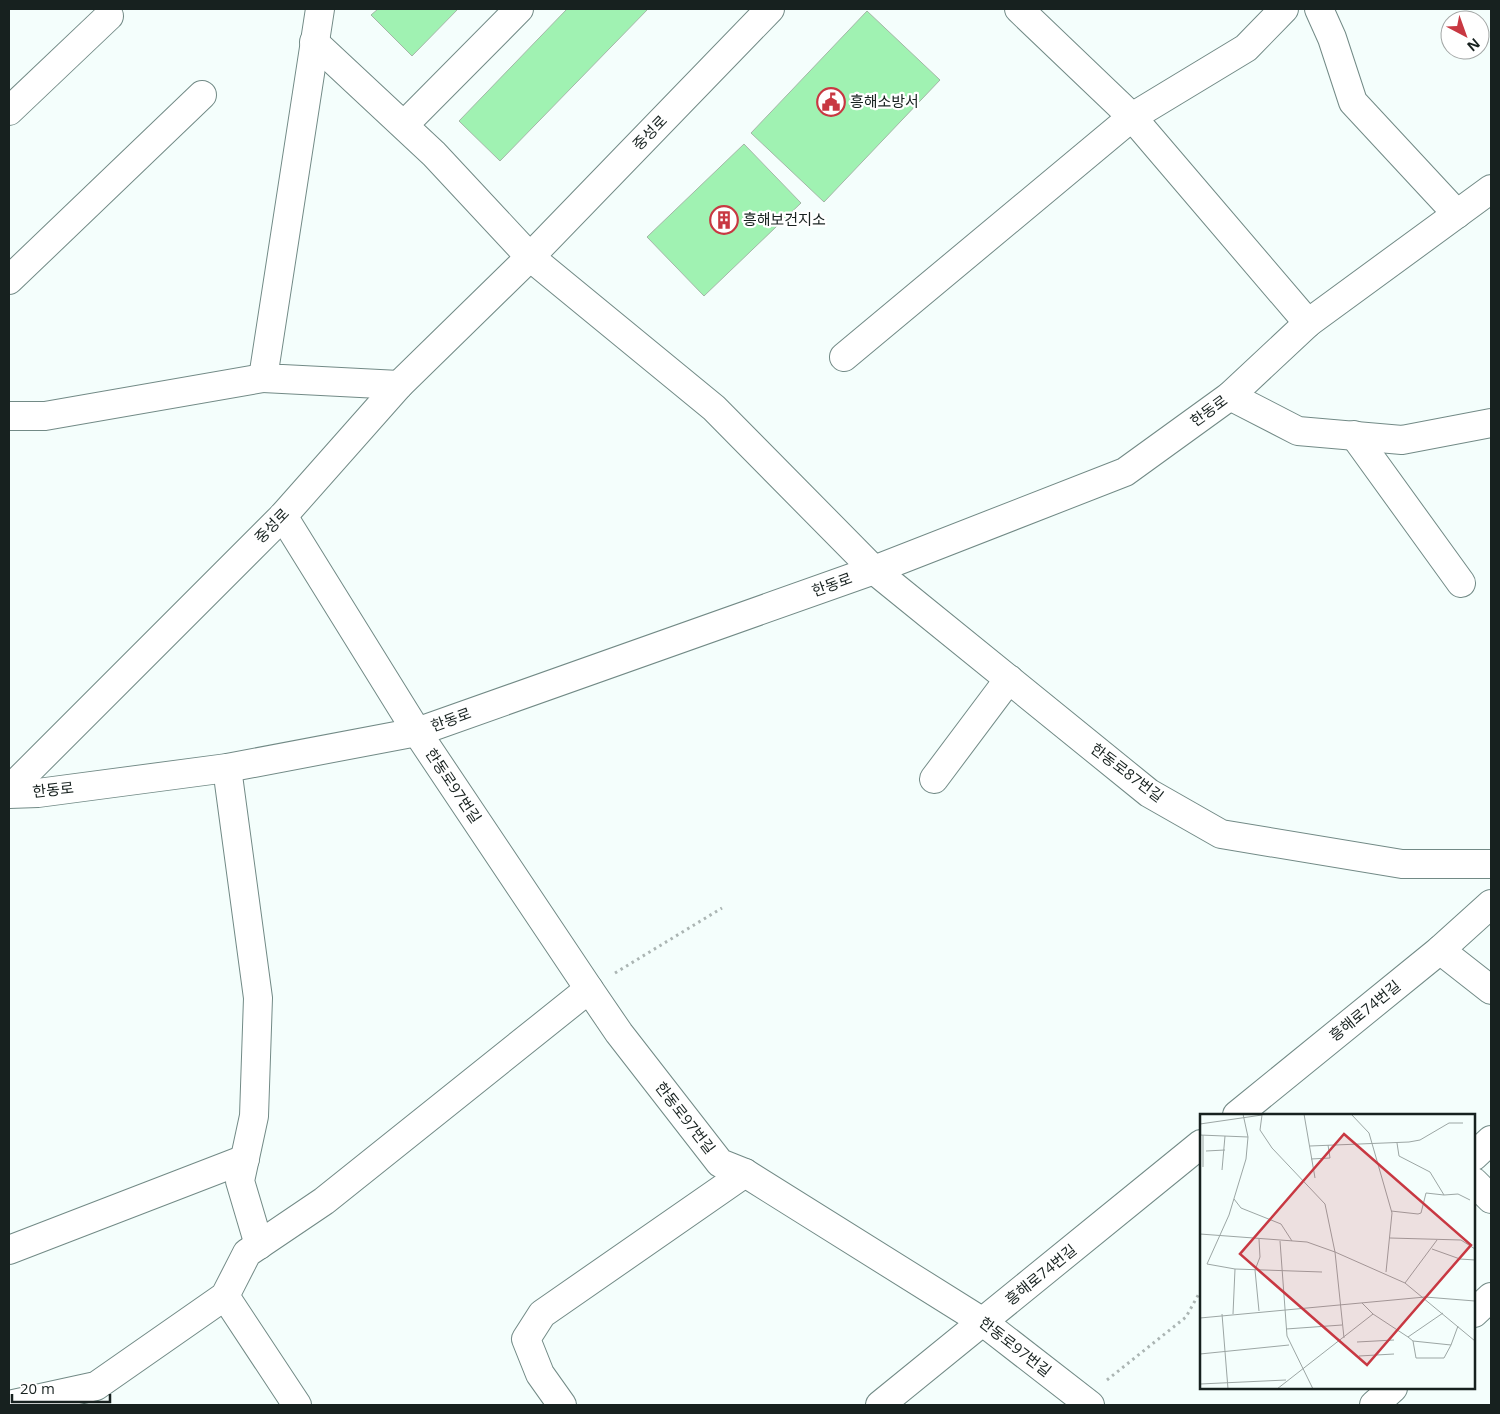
<svg xmlns="http://www.w3.org/2000/svg" width="1500" height="1414" font-family="'Open Sans','Noto Sans KR',sans-serif">
  <style>
    .building { fill: #a0f2b2; stroke: #a4b6a7 }
    .lines { fill: none; stroke-linecap: round; stroke-linejoin: round }
    .minor-casing { stroke: #728a86; stroke-width: 30 }
    .path { stroke: #abb5b3; stroke-width: 3; stroke-dasharray: 2.5 4; stroke-linecap: butt }
    .minor { stroke: #fff; stroke-width: 28 }
    .labels { text-anchor: middle; stroke-width: 4.5; stroke-linejoin: round; paint-order: stroke }
    .poi-label { font-size: 15px; fill: #17211f; stroke: #fff; text-anchor: start }
    .street-label { font-size: 15px; fill: #17211f; stroke: #fff }
    .inset-road { fill: none; stroke: #9ca6a4; stroke-width: 1 }
    .view { fill: #c83842; fill-opacity: 0.15; stroke: #c83842; stroke-width: 2.5 }
    .inset-edge { fill: none; stroke: #17211f; stroke-width: 2.5 }
  </style>
  <rect width="100%" height="100%" fill="#f4fefc"/>
  <g class="building">
    <polygon points="378,9 458,9 412,56 371,15"/>
    <polygon points="567,9 648,9 500,161 459,121"/>
    <polygon points="867,11 940,80 824,202 751,133"/>
    <polygon points="744,144 801,203 704,296 647,237"/>
  </g>
  <g class="lines">
    <defs>
      <g id="minor">
        <polyline points="320,9 263,378 399,385"/>
        <polyline points="1019,9 1132,117 1308,323"/>
        <polyline points="1319,9 1332,38 1353,102 1457,214"/>
        <polyline points="314,42 434,154 530,257 714,408 874,570 1149,793 1221,834 1402,864 1491,864"/>
        <polyline points="9,111 109,16"/>
        <polyline points="404,125 519,9"/>
        <polyline points="9,280 202,95"/>
        <polyline points="844,357 1132,117 1246,48 1284,9"/>
        <polyline points="1230,396 1298,431 1402,440 1491,423"/>
        <polyline points="9,416 45,416 263,378"/>
        <polyline points="1354,435 1461,583"/>
        <polyline points="283,516 417,732 589,989 619,1033 720,1163 745,1173 983,1322 1090,1405"/>
        <polyline points="227,768 258,998 254,1116 240,1181 259,1245"/>
        <polyline points="934,779 1009,679"/>
        <polyline points="9,790 283,516 399,385 530,257 770,9"/>
        <polyline points="9,794 38,793 227,768 417,732 874,570 1125,472 1230,396 1308,323 1491,189"/>
        <polyline points="1440,950 1491,990"/>
        <polyline points="1237,1115 1440,950 1491,904"/>
        <polyline points="1474,1156 1491,1140"/>
        <polyline points="1474,1182 1491,1199"/>
        <polyline points="9,1250 245,1159"/>
        <polyline points="225,1296 297,1405"/>
        <polyline points="1474,1313 1491,1297"/>
        <polyline points="9,1405 96,1386 225,1296 247,1253 324,1201 589,989"/>
        <polyline points="562,1405 540,1374 526,1339 542,1314 745,1173"/>
        <polyline points="880,1405 1201,1144"/>
        <polyline points="1374,1405 1393,1388"/>
      </g>
    </defs>
    <use href="#minor" class="minor-casing"/>
    <g class="path">
      <polyline points="615,973 722,908"/>
      <polyline points="1107,1380 1186,1317 1201,1290"/>
    </g>
    <use href="#minor" class="minor"/>
  </g>
  <defs>
    <symbol id="civic-ring" viewBox="-11 -11 22 22"><circle r="9.5" fill="#fff" stroke="#c83842" stroke-width="1.5"/><path d="M-.6-6.5H3V-4.5H.6V-3L4-1V1h2V6H-6V1h2V-1L-.6-3ZM-1.2 2.5V6h2.4V2.5Z" fill="#c83842"/></symbol>
    <symbol id="building-ring" viewBox="-11 -11 22 22"><circle r="9.5" fill="#fff" stroke="#c83842" stroke-width="1.5"/><path d="M-4-6H4V6H1V3H-1V6H-4ZM-2.5-4.3h1.7v1.8h-1.7ZM.8-4.3h1.7v1.8H.8ZM-2.5-1h1.7V.8h-1.7ZM.8-1h1.7V.8H.8Z" fill="#c83842"/></symbol>
  </defs>
  <g fill-rule="evenodd">
    <use href="#civic-ring" x="815" y="86" width="32" height="32"/>
    <use href="#building-ring" x="708" y="204" width="32" height="32"/>
  </g>
  <g class="labels">
    <g class="poi-label">
      <text x="850" y="107">흥해소방서</text>
      <text x="743" y="225">흥해보건지소</text>
    </g>
    <g class="street-label">
      <text transform="translate(650 133) rotate(-46)" y="5">중성로</text>
      <text transform="translate(1209 411) rotate(-36)" y="5">한동로</text>
      <text transform="translate(272 526) rotate(-46)" y="5">중성로</text>
      <text transform="translate(832 585) rotate(-20)" y="5">한동로</text>
      <text transform="translate(451 720) rotate(-20)" y="5">한동로</text>
      <text transform="translate(1127 773) rotate(37)" y="5">한동로87번길</text>
      <text transform="translate(453 786) rotate(56)" y="5">한동로97번길</text>
      <text transform="translate(53 790) rotate(-6)" y="5">한동로</text>
      <text transform="translate(1365 1011) rotate(-39)" y="5">흥해로74번길</text>
      <text transform="translate(685 1118) rotate(52)" y="5">한동로97번길</text>
      <text transform="translate(1041 1275) rotate(-39)" y="5">흥해로74번길</text>
      <text transform="translate(1015 1347) rotate(38)" y="5">한동로97번길</text>
    </g>
  </g>
  <g transform="translate(1200 1114)">
    <rect width="275" height="275" fill="#f4fefc"/>
    <path class="inset-road" d="M104 0 115 64M151 0 169 19 192 99 186 158M62 1 60 16 72 34 125 90 135 138 144 224M0 10 62 1M0 21 48 23M3 21V53M197 29 199 42 230 58 244 81 258 80 270 86M110 32 209 28 220 26 249 9H263M6 37 25 36M111 45 130 44 128 31M22 56 25 22M34 85 41 94 81 110 92 127M191 97 218 100 221 99 226 79 244 81M0 120 107 128 135 138 205 169 275 227M190 124 261 126 275 135M80 127 87 222 113 275M232 135 260 145 275 146M7 150 29 101 46 45 48 23 43 0M7 150 35 155 122 158M205 169 237 126M59 197 55 156 60 143 59 125M22 200 28 275M33 200 35 155M173 200 208 223 243 199M0 204 225 183 275 187M86 215 142 211M208 223 213 227 251 231 258 212M213 227 216 244H244L251 231M157 228 194 226M0 240 89 231M159 242 194 240M0 270 86 266M77 275 173 200 162 189"/>
    <path class="view" d="M144 20 271 131 167 251 40 140Z"/>
    <rect width="275" height="275" class="inset-edge"/>
  </g>
  <rect width="1500" height="1414" fill="none" stroke="#17211f" stroke-width="20"/>
  <g transform="translate(1465 35) rotate(139)"><circle r="24" fill="#ffffff" stroke="#a2a6a5"/>
  <path d="M0-4L9 19L0 12L-9 19Z" fill="#c83842"/>
  <text y="-8" font-size="14" font-weight="bold" text-anchor="middle" fill="#17211f">N</text>
  </g>
  <path d="M12 1394v8h98v-8" fill="none" stroke="#17211f" stroke-width="2.5"/>
  <text x="20" y="1394" font-size="15" fill="#17211f" stroke="#ffffff" stroke-width="4" paint-order="stroke">20 m</text>
</svg>
